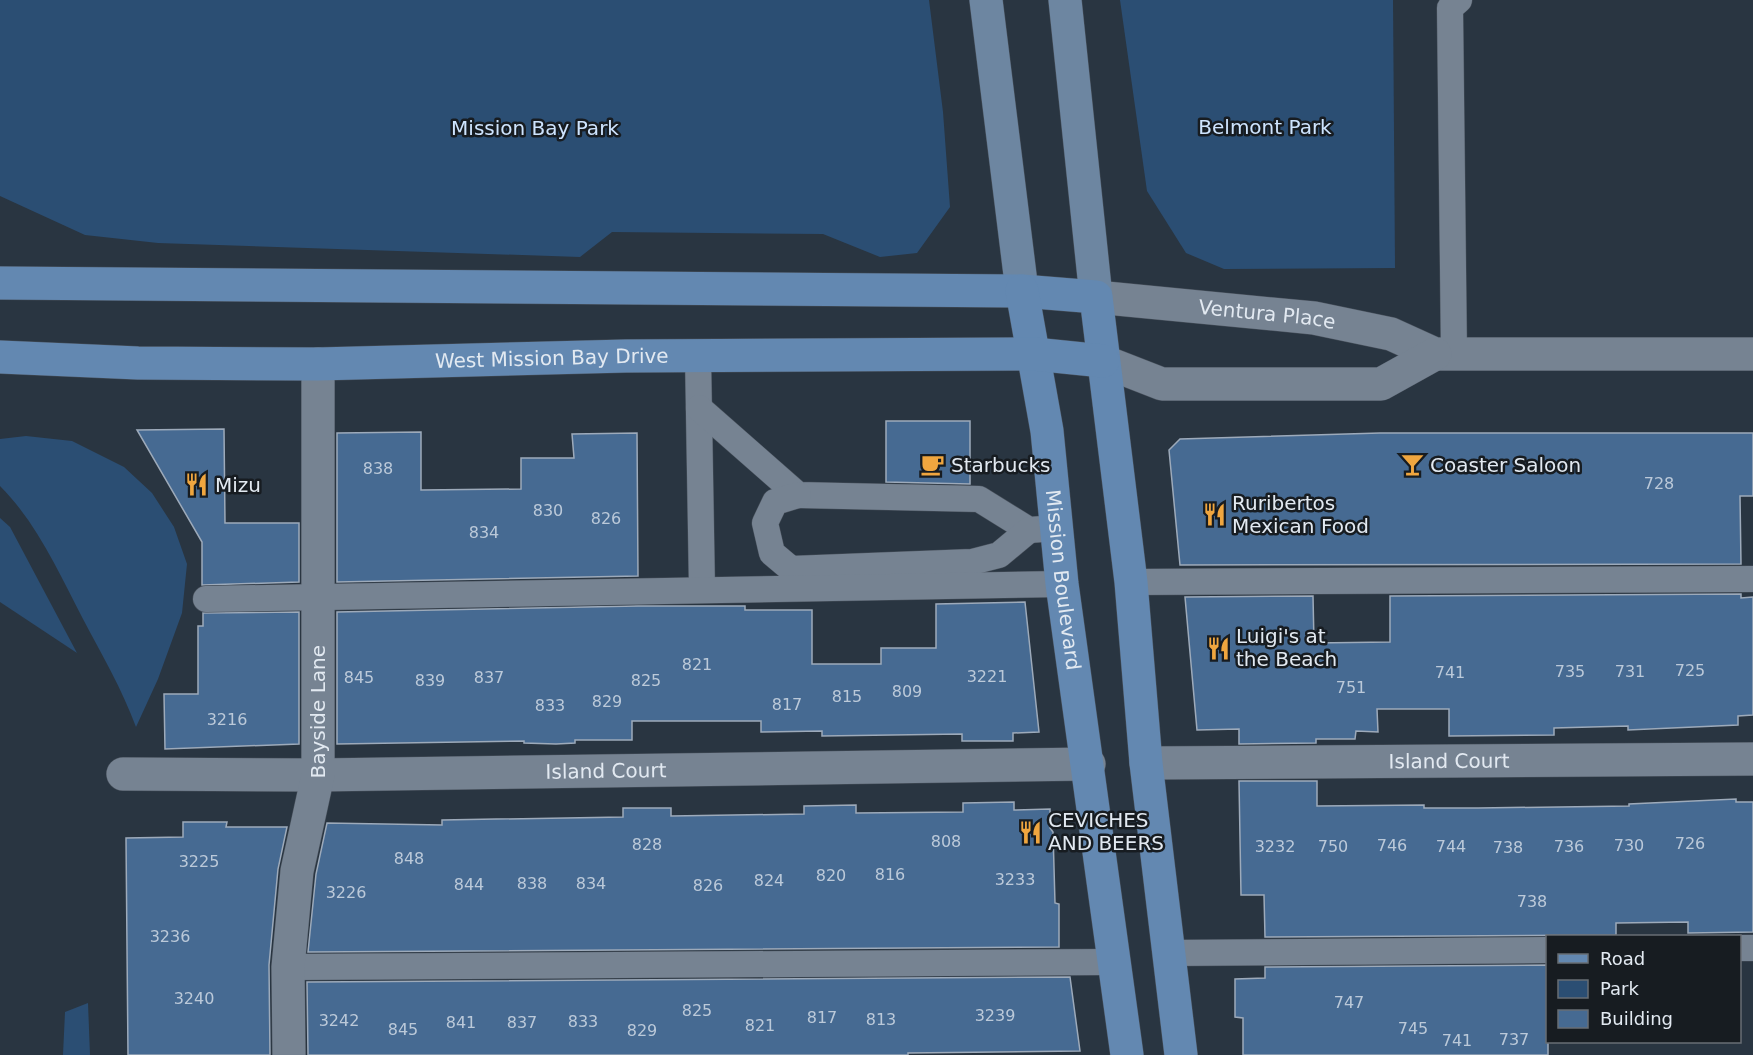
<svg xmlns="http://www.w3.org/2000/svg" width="1753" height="1055" font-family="'DejaVu Sans',sans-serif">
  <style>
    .green { fill: #2b4e73 }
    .building { fill: #466a92; stroke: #9daaba; stroke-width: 1.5 }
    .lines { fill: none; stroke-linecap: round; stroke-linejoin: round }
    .lane-casing { stroke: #48515c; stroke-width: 27 }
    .street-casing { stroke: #48515c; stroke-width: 34 }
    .secondary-casing { stroke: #48515c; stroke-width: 34 }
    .primary-casing { stroke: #48515c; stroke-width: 34 }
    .lane { stroke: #768392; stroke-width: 26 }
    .street { stroke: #768392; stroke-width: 33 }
    .secondary { stroke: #6d86a1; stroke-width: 33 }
    .primary { stroke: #6388b1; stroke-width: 33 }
    .labels { text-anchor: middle; stroke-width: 5; stroke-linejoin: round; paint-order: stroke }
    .number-label { font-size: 16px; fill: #bbc9d9 }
    .park-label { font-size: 20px; fill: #cee4fe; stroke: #171c21 }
    .street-label { font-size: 20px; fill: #e2e9f1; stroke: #171c21 }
    .poi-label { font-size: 20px; fill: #e2e9f1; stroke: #171c21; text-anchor: start }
  </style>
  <rect width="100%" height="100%" fill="#293541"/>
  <g class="green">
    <polygon points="0,0 929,0 943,112 950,207 917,253 880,257 823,234 612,232 580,257 158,243 85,235 0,196"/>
    <polygon points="1120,0 1393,0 1395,268 1224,269 1186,253 1147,191"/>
    <path d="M26 436 72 441 124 467 152 493 174 527 187 564 182 613 158 679 136 727C122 689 102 655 83 619 59 573 37 523 0 486V439Z"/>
    <polygon points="0,518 10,527 77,653 0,602"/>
    <polygon points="88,1003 90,1055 63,1055 65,1012"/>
  </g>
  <g class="building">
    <polygon points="886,421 970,421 970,484 886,482"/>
    <polygon points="224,429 225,523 299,523 299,582 202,585 202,542 137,430"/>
    <polygon points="421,432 421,490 521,489 521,458 574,458 572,434 637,433 638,576 337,582 337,433"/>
    <polygon points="1380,433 1753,433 1753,496 1740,496 1741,564 1180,565 1169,450 1180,439"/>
    <polygon points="1741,594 1741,598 1753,597 1753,715 1738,716 1738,725 1628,730 1628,726 1554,728 1554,735 1449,736 1449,709 1377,709 1378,732 1356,731 1355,739 1316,739 1316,743 1239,744 1239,729 1197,730 1185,597 1313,596 1314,643 1390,642 1390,596"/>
    <polygon points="1025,602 1039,732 1013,733 1013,741 962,741 962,734 822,736 822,731 761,732 761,721 632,721 632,740 575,740 575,743 556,744 524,743 524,741 337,744 337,612 638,606 745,606 745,610 812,610 812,664 881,664 881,648 936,648 936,604"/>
    <polygon points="299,612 299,744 165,749 164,694 198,694 198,626 203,626 203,613"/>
    <polygon points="1239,781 1317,781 1317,806 1424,805 1424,808 1478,808 1629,806 1629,804 1736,799 1736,802 1753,802 1753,932 1688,933 1688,922 1616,923 1616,935 1265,937 1264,895 1241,895"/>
    <polygon points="1014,802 1014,810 1050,809 1050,828 1053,832 1055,903 1059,904 1059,947 308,952 316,874 327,823 442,825 442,820 623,817 623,808 671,808 671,816 804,814 804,806 856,805 856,813 963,812 963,803"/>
    <polygon points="183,822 227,822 226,827 287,827 278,869 269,965 270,1055 128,1055 126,838 183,837"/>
    <polygon points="1548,965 1548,1055 1243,1055 1243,1018 1235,1017 1235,979 1265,978 1265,967"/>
    <polygon points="1070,977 1080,1051 908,1053 908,1055 308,1055 307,982"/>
  </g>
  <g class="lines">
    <defs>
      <g id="lane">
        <polyline points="1454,355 1450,8 1459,0"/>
        <polyline points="698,356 702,589"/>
        <polyline points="699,408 798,495 979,499 1029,530 1057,528"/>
        <polyline points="798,495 775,502 765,523 772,553 791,569 972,562 999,555 1029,530"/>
        <polyline points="1131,582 1753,579"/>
        <polyline points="206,599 1062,584"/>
        <polyline points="1740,948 1753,948"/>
        <polyline points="1167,953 1548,950"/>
        <polyline points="288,967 1113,962"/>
      </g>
      <g id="street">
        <path id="s1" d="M1096 297 1314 318 1391 334 1435 354H1753"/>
        <polyline points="1103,361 1162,384 1381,384 1435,354"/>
        <path id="s2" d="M1146 763 1753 759"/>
        <path id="s3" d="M123 774 318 775 1089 764"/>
        <path id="s4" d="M289 1055 288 967 297 871 318 775V364"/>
      </g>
      <g id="secondary">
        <polyline points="986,0 1022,291"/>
        <polyline points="1065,0 1096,297"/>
      </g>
      <g id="primary">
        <polyline points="0,283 1022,291 1096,297 1131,582 1146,763 1181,1055"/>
        <path id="s5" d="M1022 291 1047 431 1062 584 1127 1055"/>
        <path id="s6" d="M0 357 138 363 318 364 626 356 1034 354 1103 361"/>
      </g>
    </defs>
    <use href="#lane" class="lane-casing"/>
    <use href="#street" class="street-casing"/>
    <use href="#secondary" class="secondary-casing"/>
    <use href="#primary" class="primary-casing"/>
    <use href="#lane" class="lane"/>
    <use href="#street" class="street"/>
    <use href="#secondary" class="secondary"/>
    <use href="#primary" class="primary"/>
  </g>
  <defs>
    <symbol id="cafe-bare" viewBox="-9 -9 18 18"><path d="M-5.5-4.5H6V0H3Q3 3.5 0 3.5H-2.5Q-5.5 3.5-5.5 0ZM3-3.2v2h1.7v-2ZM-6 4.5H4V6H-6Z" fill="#f0a63f" stroke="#171c21" stroke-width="2.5" paint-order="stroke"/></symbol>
    <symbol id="bar-bare" viewBox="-9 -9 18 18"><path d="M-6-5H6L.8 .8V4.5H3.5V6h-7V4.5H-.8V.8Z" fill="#f0a63f" stroke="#171c21" stroke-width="2.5" paint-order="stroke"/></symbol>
    <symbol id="restaurant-bare" viewBox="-9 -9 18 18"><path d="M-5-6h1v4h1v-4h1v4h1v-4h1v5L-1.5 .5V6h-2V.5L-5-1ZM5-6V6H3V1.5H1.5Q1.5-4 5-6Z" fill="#f0a63f" stroke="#171c21" stroke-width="2.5" paint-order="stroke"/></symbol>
  </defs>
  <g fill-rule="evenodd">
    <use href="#cafe-bare" x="916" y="448" width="33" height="33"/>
    <use href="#bar-bare" x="1396" y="448" width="33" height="33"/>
    <use href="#restaurant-bare" x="180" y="468" width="33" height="33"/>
    <use href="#restaurant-bare" x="1198" y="498" width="33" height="33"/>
    <use href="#restaurant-bare" x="1202" y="632" width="33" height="33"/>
    <use href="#restaurant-bare" x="1014" y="816" width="33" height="33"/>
  </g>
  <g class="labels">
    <g class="number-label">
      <text x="378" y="474">838</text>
      <text x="1659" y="489">728</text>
      <text x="548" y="516">830</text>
      <text x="606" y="524">826</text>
      <text x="484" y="538">834</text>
      <text x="697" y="670">821</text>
      <text x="1690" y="676">725</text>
      <text x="1570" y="677">735</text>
      <text x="1630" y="677">731</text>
      <text x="1450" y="678">741</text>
      <text x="987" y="682">3221</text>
      <text x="359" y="683">845</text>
      <text x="489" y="683">837</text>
      <text x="430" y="686">839</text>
      <text x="646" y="686">825</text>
      <text x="1351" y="693">751</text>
      <text x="907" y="697">809</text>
      <text x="847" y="702">815</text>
      <text x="607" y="707">829</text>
      <text x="787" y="710">817</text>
      <text x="550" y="711">833</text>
      <text x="227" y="725">3216</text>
      <text x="946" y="847">808</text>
      <text x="1690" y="849">726</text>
      <text x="647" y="850">828</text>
      <text x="1392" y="851">746</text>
      <text x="1629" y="851">730</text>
      <text x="1275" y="852">3232</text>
      <text x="1333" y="852">750</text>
      <text x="1451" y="852">744</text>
      <text x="1569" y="852">736</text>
      <text x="1508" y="853">738</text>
      <text x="409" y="864">848</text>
      <text x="199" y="867">3225</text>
      <text x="890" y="880">816</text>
      <text x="831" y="881">820</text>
      <text x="1015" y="885">3233</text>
      <text x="769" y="886">824</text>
      <text x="532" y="889">838</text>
      <text x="591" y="889">834</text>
      <text x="469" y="890">844</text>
      <text x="708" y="891">826</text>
      <text x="346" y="898">3226</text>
      <text x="1532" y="907">738</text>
      <text x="170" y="942">3236</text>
      <text x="194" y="1004">3240</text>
      <text x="1349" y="1008">747</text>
      <text x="697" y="1016">825</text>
      <text x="995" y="1021">3239</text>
      <text x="822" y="1023">817</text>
      <text x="881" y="1025">813</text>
      <text x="339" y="1026">3242</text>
      <text x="583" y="1027">833</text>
      <text x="461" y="1028">841</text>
      <text x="522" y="1028">837</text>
      <text x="760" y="1031">821</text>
      <text x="1413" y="1034">745</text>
      <text x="403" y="1035">845</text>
      <text x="642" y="1036">829</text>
      <text x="1514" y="1045">737</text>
      <text x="1457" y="1046">741</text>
    </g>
    <g class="park-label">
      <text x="1265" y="134">Belmont Park</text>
      <text x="535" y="135">Mission Bay Park</text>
    </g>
    <g class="street-label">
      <text dy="7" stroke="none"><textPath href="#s1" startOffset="172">Ventura Place</textPath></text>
      <text dy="7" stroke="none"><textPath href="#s6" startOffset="552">West Mission Bay Drive</textPath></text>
      <text dy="7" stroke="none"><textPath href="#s5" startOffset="292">Mission Boulevard</textPath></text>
      <text dy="7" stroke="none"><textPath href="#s4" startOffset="346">Bayside Lane</textPath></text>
      <text dy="7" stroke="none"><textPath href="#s2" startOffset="303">Island Court</textPath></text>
      <text dy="7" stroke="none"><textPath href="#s3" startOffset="483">Island Court</textPath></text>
    </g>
    <g class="poi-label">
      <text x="951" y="472">Starbucks</text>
      <text x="1430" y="472">Coaster Saloon</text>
      <text x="215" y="492">Mizu</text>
      <text x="1232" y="510">Ruribertos<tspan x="1232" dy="23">Mexican Food</tspan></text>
      <text x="1236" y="643">Luigi's at<tspan x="1236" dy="23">the Beach</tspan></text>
      <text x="1048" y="827">CEVICHES<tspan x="1048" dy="23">AND BEERS</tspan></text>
    </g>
  </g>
  <rect x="1546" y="935" width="195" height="108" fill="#171c21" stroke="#686e74" stroke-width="1.5"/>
  <rect x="1558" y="954" width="30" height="9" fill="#6388b1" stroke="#686e74" stroke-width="1.5"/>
  <text x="1600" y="965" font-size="18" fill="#e2e9f1">Road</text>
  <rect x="1558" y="980" width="30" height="18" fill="#2b4e73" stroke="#686e74" stroke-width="1.5"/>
  <text x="1600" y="995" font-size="18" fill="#e2e9f1">Park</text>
  <rect x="1558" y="1010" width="30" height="18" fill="#466a92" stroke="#686e74" stroke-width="1.5"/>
  <text x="1600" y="1025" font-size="18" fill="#e2e9f1">Building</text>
</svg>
